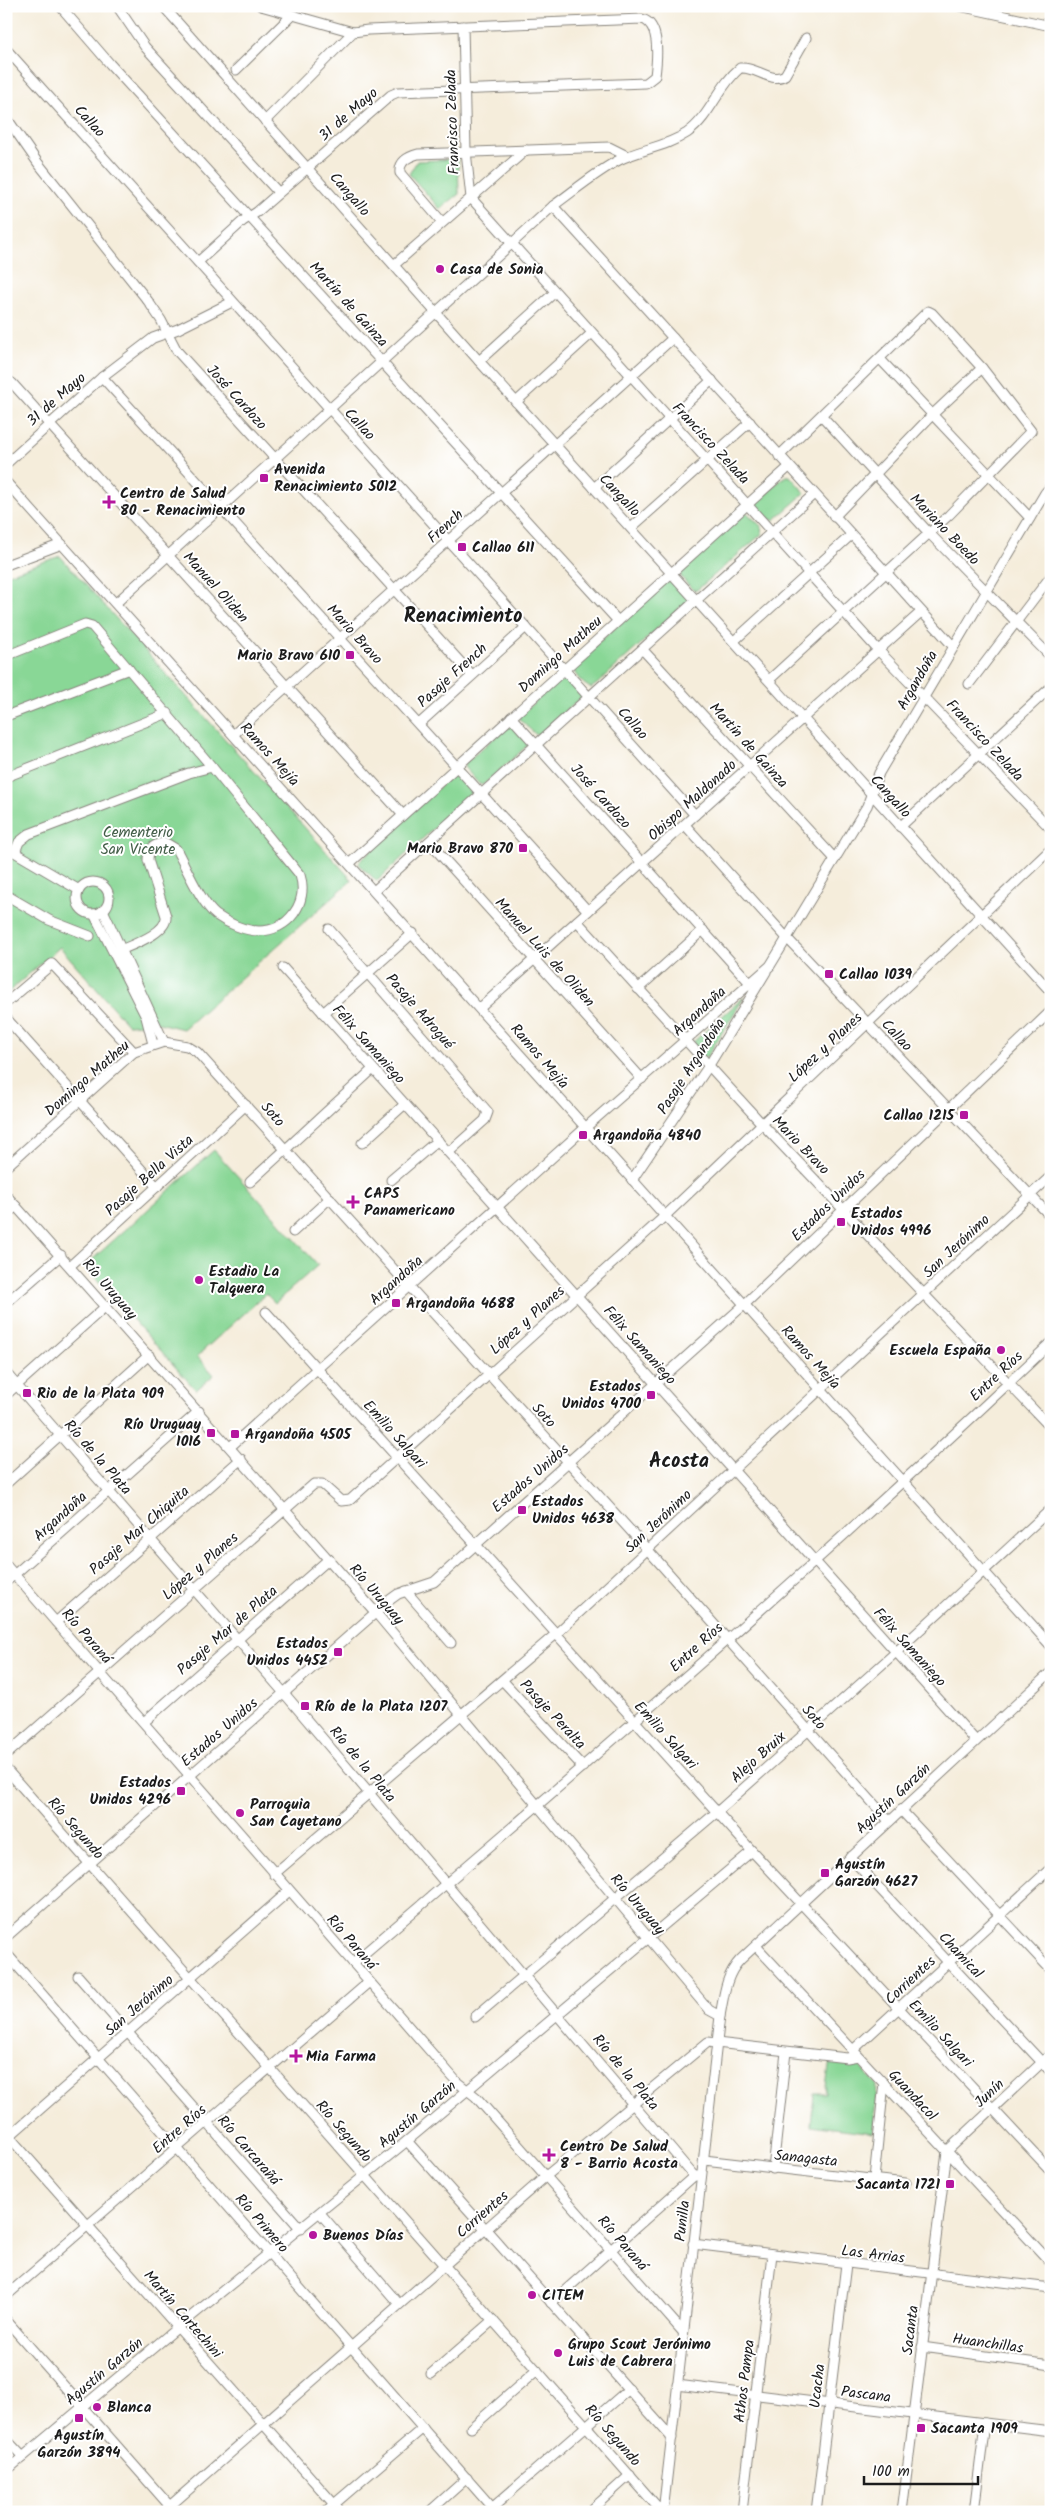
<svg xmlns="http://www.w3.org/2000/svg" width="1057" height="2518" font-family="Kalam,sans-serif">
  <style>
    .green { fill: #89d796; stroke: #527a59 }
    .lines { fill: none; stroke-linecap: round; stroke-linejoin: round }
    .minor-casing { stroke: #88847c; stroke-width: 11 }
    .minor { stroke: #fff; stroke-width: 9 }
    .poi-dot { fill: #b5179e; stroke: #fff; stroke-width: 2 }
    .labels { text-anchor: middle; stroke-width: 4; stroke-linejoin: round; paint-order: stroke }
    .street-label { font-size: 15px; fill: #1c1c1c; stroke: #fff }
    .poi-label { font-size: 15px; font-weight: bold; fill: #1c1c1c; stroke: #fff; text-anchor: start }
    .park-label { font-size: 15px; fill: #425d47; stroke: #fff }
    .district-label { font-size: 20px; font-weight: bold; fill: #1c1c1c; stroke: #fff }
  </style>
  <rect width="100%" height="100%" fill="#fff"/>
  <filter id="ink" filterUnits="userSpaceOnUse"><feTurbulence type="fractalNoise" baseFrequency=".02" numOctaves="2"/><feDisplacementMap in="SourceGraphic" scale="10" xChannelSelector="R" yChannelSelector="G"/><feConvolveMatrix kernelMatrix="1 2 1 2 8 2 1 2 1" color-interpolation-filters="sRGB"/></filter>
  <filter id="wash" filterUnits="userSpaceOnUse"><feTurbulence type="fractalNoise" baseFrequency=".0096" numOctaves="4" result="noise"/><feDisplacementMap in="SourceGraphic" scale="20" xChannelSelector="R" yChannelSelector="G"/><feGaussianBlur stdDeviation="1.12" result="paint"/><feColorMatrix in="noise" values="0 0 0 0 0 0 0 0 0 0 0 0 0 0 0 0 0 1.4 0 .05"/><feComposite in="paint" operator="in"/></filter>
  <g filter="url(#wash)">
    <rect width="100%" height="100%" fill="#f5eddb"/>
    <g class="green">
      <polygon points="458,159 459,194 440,209 409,174 417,161"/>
      <polygon points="786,476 790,476 805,493 774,520 768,519 757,506 756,500"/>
      <polygon points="746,512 761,526 762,534 697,590 693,590 681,577 680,571"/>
      <polygon points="60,556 352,880 183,1029 159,1023 128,1025 60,947 6,994 6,575"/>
      <path d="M671 578 690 599 597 684 591 688C583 685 572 673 573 665Z"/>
      <polygon points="561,676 567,677 581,693 581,698 539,735 535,734 519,719 520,716"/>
      <polygon points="512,726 527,743 527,746 483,785 479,784 464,767 466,762 507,727"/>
      <polygon points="459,775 472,789 472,793 377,881 360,866 359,862 451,776"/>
      <polygon points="745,996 707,1057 703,1057 695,1047 693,1042"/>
      <polygon points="214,1150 318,1265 275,1303 266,1294 197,1356 214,1375 196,1390 85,1266"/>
      <polygon points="830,2060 858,2063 877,2086 873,2133 811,2125 814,2093 825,2093"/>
    </g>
  </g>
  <g filter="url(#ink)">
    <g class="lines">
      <defs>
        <g id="minor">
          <polyline points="60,6 110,64 618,621"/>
          <polyline points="117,6 145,47 278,192"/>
          <polyline points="163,6 479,361 1051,992"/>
          <polyline points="261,6 353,32"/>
          <polyline points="959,6 1051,26"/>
          <polyline points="463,26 466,151 471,198 879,651 1051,829"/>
          <polyline points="6,49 695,815"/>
          <polyline points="236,70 292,15"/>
          <polyline points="6,117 38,163 148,301 161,320 177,351 472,675"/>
          <polyline points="553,206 953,646"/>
          <path d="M442 222 400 173C399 161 408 157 418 154L609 147 627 156"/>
          <path d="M198 262 243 221 257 212 391 95 398 92 646 83 655 76C657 60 661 24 642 19L368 30 353 32 265 121"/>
          <polyline points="394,265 526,150"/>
          <polyline points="880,359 1030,518"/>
          <polyline points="479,361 554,293"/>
          <polyline points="102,377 588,911"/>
          <polyline points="6,379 12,383 403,815"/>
          <polyline points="516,402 591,334"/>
          <polyline points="822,416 929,533 1051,657"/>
          <polyline points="6,464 102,377 153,338 178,329 232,302"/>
          <polyline points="6,482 1051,1646"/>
          <polyline points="594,488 712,380"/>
          <polyline points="834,517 933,414 982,368"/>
          <polyline points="631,528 750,422"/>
          <polyline points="6,565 62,544"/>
          <path d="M116 603 553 206C574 191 596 172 619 160 641 149 666 147 687 133 711 116 718 86 740 68 756 66 771 84 785 75L806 38"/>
          <polyline points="734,641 850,536"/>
          <polyline points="643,650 835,859"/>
          <path d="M6 656 85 624 92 626 212 767 300 875C309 903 288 931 259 931 245 931 227 923 216 915 201 903 186 867 176 849L166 843C155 843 148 848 148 860L166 916C168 934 128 946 114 953"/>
          <polyline points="769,680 949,515 1031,431 982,368 932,313 928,311 779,456"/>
          <polyline points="969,684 1051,576"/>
          <polyline points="6,716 129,669"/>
          <polyline points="511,717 750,983"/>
          <polyline points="419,724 526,627"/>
          <polyline points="234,734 673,338"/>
          <polyline points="6,777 168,713"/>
          <polyline points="685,825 786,937 1051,1217"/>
          <polyline points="900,827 1051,687"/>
          <polyline points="429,842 642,1079"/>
          <polyline points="6,847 79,890"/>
          <polyline points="15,852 19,842 29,834 189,773 212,767"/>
          <polyline points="350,863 789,467"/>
          <circle cx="93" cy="898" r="16"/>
          <polyline points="375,890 814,494"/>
          <polyline points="6,895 49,920 90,936"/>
          <polyline points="103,910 164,1042"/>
          <polyline points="94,914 146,1017 153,1044"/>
          <polyline points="577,921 763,1125 1051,1428"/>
          <polyline points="329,929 488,1112 485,1120 449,1152"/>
          <polyline points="283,968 976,1741"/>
          <polyline points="638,989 703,930"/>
          <polyline points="6,1003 52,964 134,1052"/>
          <polyline points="480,1008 921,612"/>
          <polyline points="323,1013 413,933"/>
          <polyline points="6,1018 157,1187"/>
          <polyline points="362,1143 405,1104"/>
          <polyline points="6,1167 134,1052 164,1042 187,1046 197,1052 648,1550 889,1821"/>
          <polyline points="391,1180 438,1140"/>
          <polyline points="632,1180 708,1067 766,972"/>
          <polyline points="250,1182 373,1069"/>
          <polyline points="6,1195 376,1613 709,2010 720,2016"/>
          <polyline points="6,1215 16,1206"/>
          <polyline points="293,1232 330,1198"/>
          <polyline points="70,1266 246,1105"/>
          <polyline points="6,1303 61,1255"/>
          <polyline points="266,1312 752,1851 1051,2171"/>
          <polyline points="6,1373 284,1693 694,2176"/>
          <polyline points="6,1395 106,1306"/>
          <polyline points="230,1447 585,1128 770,966 867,806 879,773 1045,493 1051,486"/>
          <polyline points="6,1484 149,1355"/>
          <polyline points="6,1565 457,2082 476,2097 683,2332"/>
          <polyline points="6,1582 199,1411"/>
          <polyline points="406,1591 451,1643"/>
          <polyline points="56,1622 241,1459"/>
          <polyline points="503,1681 583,1767"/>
          <polyline points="144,1722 329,1559"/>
          <polyline points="6,1755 314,1484 322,1484 341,1501 350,1500 666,1215 1051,849"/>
          <polyline points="6,1769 662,2512"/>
          <polyline points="901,1810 1051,1970"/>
          <polyline points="850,1857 1051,2072"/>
          <polyline points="274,1874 556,1634 1051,1176"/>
          <polyline points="6,1937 391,1599 398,1594 434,1582 745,1304 1051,1011"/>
          <polyline points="756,1946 1051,2263"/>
          <polyline points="6,1953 496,2512"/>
          <path d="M353 1963C590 1762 825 1558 1051 1343"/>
          <polyline points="78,1976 301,2229"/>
          <polyline points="475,2017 717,1812 896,1652 1051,1509"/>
          <polyline points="853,2050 1051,1868"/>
          <polyline points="6,2133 341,2512"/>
          <polyline points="6,2139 289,1891"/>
          <polyline points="407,2141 672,2438"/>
          <polyline points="947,2151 1051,2054"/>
          <polyline points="704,2160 906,2183"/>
          <polyline points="773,2169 786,2052"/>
          <polyline points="874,2179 884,2083"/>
          <polyline points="320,2213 399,2304"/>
          <polyline points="693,2244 1051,2288"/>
          <polyline points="6,2296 369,1982"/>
          <polyline points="551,2303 694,2176 698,2176"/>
          <polyline points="6,2320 175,2512"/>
          <polyline points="922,2347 1051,2365"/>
          <polyline points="431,2374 493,2320"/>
          <polyline points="677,2385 1051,2431"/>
          <polyline points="471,2428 537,2370"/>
          <polyline points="6,2439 23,2457"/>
          <polyline points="6,2471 177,2328 407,2141 752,1851"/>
          <polyline points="492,2508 629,2389"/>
          <polyline points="163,2512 546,2176 708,2042 847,2058 858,2056"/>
          <polyline points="325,2512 423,2428"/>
          <polyline points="429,2512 467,2478"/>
          <polyline points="589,2512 630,2475"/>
          <path d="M663 2512 720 2016C724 1996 725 1976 740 1960L1051 1672"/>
          <polyline points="742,2512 772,2254"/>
          <polyline points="816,2512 846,2264"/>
          <polyline points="902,2512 947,2151"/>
          <polyline points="974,2512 985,2423"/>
        </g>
      </defs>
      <use href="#minor" class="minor-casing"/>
      <use href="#minor" class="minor"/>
    </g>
  </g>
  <g class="poi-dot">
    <circle cx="440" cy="269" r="5"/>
    <rect x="259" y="473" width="10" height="10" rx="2.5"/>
    <path d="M106.5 494.5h5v5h5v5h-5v5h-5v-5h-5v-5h5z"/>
    <rect x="457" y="542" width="10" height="10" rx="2.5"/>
    <rect x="345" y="650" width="10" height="10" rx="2.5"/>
    <rect x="518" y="843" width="10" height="10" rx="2.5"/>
    <rect x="824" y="969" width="10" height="10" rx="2.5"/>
    <rect x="959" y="1110" width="10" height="10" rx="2.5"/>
    <rect x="578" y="1130" width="10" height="10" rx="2.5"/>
    <path d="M350.5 1194.5h5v5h5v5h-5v5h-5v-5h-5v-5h5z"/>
    <rect x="836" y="1217" width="10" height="10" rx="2.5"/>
    <circle cx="199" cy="1280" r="5"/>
    <rect x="391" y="1298" width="10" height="10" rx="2.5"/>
    <circle cx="1001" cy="1350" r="5"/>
    <rect x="22" y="1388" width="10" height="10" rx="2.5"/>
    <rect x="646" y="1390" width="10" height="10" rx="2.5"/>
    <rect x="206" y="1428" width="10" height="10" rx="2.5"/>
    <rect x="230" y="1429" width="10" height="10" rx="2.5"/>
    <rect x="517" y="1505" width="10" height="10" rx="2.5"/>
    <rect x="333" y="1647" width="10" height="10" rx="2.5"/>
    <rect x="300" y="1701" width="10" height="10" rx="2.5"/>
    <rect x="176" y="1786" width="10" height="10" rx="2.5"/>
    <circle cx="240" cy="1813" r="5"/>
    <rect x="820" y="1868" width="10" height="10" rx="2.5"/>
    <path d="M293.5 2048.5h5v5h5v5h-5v5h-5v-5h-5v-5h5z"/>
    <path d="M546.5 2147.5h5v5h5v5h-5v5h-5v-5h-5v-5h5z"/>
    <rect x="945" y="2179" width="10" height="10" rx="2.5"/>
    <circle cx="313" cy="2235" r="5"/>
    <circle cx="532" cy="2295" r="5"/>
    <circle cx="558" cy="2353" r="5"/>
    <circle cx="97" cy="2407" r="5"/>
    <rect x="74" y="2413" width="10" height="10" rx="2.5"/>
    <rect x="916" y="2423" width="10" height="10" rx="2.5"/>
  </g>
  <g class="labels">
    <g class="street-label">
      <text transform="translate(348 114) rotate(-41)" y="5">31 de Mayo</text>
      <text transform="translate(90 121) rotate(48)" y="5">Callao</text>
      <text transform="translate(452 122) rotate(-92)" y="5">Francisco Zelada</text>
      <text transform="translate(350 194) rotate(49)" y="5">Cangallo</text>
      <text transform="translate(349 304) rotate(48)" y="5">Martín de Gainza</text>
      <text transform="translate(237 397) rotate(48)" y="5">José Cardozo</text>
      <text transform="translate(56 399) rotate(-41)" y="5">31 de Mayo</text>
      <text transform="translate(360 424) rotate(48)" y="5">Callao</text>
      <text transform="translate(711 443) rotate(47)" y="5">Francisco Zelada</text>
      <text transform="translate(620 495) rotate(47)" y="5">Cangallo</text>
      <text transform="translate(445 526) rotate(-42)" y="5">French</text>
      <text transform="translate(945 529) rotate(46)" y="5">Mariano Boedo</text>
      <text transform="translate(216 587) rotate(48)" y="5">Manuel Oliden</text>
      <text transform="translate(355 634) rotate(48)" y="5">Mario Bravo</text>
      <text transform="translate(560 654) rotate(-42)" y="5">Domingo Matheu</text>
      <text transform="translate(452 675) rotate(-42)" y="5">Pasaje French</text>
      <text transform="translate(917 680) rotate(-60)" y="5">Argandoña</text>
      <text transform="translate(633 723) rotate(49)" y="5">Callao</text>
      <text transform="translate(985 740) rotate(47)" y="5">Francisco Zelada</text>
      <text transform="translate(749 745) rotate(48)" y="5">Martín de Gainza</text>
      <text transform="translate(270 754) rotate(48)" y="5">Ramos Mejía</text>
      <text transform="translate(601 796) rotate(48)" y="5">José Cardozo</text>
      <text transform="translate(891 796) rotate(48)" y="5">Cangallo</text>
      <text transform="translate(692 800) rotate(-42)" y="5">Obispo Maldonado</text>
      <text transform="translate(545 952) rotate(48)" y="5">Manuel Luis de Oliden</text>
      <text transform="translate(420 1011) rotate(49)" y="5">Pasaje Adrogué</text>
      <text transform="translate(699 1011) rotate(-42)" y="5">Argandoña</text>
      <text transform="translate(897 1035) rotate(47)" y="5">Callao</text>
      <text transform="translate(369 1044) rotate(48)" y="5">Félix Samaniego</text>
      <text transform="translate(825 1047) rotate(-43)" y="5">López y Planes</text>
      <text transform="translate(540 1056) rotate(49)" y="5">Ramos Mejía</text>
      <text transform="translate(691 1066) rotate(-57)" y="5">Pasaje Argandoña</text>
      <text transform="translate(87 1078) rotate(-41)" y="5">Domingo Matheu</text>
      <text transform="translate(273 1114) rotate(49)" y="5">Soto</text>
      <text transform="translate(801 1145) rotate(46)" y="5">Mario Bravo</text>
      <text transform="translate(149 1175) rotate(-42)" y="5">Pasaje Bella Vista</text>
      <text transform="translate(828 1205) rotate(-44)" y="5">Estados Unidos</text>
      <text transform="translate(956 1246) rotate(-43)" y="5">San Jerónimo</text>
      <text transform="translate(396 1280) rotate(-42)" y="5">Argandoña</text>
      <text transform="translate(110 1289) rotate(49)" y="5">Río Uruguay</text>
      <text transform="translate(527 1320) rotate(-42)" y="5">López y Planes</text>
      <text transform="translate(640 1345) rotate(48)" y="5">Félix Samaniego</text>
      <text transform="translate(811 1357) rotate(48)" y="5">Ramos Mejía</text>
      <text transform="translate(996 1376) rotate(-43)" y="5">Entre Ríos</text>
      <text transform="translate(544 1415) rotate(48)" y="5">Soto</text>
      <text transform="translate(395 1434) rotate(48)" y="5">Emilio Salgari</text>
      <text transform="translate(98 1457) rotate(49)" y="5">Río de la Plata</text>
      <text transform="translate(530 1478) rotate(-41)" y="5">Estados Unidos</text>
      <text transform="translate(60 1516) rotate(-42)" y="5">Argandoña</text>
      <text transform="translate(658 1521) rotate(-43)" y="5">San Jerónimo</text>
      <text transform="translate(139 1530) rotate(-41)" y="5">Pasaje Mar Chiquita</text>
      <text transform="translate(200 1566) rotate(-41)" y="5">López y Planes</text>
      <text transform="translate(377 1594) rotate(49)" y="5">Río Uruguay</text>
      <text transform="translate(227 1630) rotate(-41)" y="5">Pasaje Mar de Plata</text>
      <text transform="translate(87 1636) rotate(49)" y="5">Río Paraná</text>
      <text transform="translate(696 1647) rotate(-42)" y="5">Entre Ríos</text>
      <text transform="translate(910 1647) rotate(48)" y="5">Félix Samaniego</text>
      <text transform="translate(553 1714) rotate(47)" y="5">Pasaje Peralta</text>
      <text transform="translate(814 1717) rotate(49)" y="5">Soto</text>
      <text transform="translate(219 1732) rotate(-41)" y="5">Estados Unidos</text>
      <text transform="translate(666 1735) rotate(48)" y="5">Emilio Salgari</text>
      <text transform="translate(758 1757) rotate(-42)" y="5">Alejo Bruix</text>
      <text transform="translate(363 1764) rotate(50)" y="5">Río de la Plata</text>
      <text transform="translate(893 1798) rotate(-43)" y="5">Agustín Garzón</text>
      <text transform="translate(76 1828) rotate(49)" y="5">Río Segundo</text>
      <text transform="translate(638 1904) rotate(49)" y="5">Río Uruguay</text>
      <text transform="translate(352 1942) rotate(49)" y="5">Río Paraná</text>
      <text transform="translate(961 1955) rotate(47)" y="5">Chamical</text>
      <text transform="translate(910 1980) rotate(-43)" y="5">Corrientes</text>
      <text transform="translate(139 2005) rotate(-41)" y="5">San Jerónimo</text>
      <text transform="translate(941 2033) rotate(47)" y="5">Emilio Salgari</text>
      <text transform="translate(626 2072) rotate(50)" y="5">Río de la Plata</text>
      <text transform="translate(989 2093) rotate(-43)" y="5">Junín</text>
      <text transform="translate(913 2095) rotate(47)" y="5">Guandacol</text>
      <text transform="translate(417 2114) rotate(-40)" y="5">Agustín Garzón</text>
      <text transform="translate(179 2129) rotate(-41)" y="5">Entre Ríos</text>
      <text transform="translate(344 2131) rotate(49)" y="5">Río Segundo</text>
      <text transform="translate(249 2150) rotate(49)" y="5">Río Carcarañá</text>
      <text transform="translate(806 2158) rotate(6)" y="5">Sanagasta</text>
      <text transform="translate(482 2214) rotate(-41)" y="5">Corrientes</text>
      <text transform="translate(682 2221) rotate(-83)" y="5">Punilla</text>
      <text transform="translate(262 2223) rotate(49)" y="5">Río Primero</text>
      <text transform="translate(623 2243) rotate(49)" y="5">Río Paraná</text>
      <text transform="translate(873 2254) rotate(7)" y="5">Las Arrias</text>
      <text transform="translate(183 2314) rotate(49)" y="5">Martín Cartechini</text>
      <text transform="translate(910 2330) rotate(-83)" y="5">Sacanta</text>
      <text transform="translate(988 2343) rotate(8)" y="5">Huanchillas</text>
      <text transform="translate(104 2371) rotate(-40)" y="5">Agustín Garzón</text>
      <text transform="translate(744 2381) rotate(-83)" y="5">Athos Pampa</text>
      <text transform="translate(817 2386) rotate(-83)" y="5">Ucacha</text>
      <text transform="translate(866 2394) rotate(7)" y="5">Pascana</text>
      <text transform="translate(613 2435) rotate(49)" y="5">Río Segundo</text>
    </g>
    <g class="poi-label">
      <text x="450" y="274">Casa de Sonia</text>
      <text x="274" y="474">Avenida<tspan x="274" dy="17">Renacimiento 5012</tspan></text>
      <text x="120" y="498">Centro de Salud<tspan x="120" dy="17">80 - Renacimiento</tspan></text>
      <text x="472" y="552">Callao 611</text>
      <text x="340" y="660" text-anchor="end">Mario Bravo 610</text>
      <text x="513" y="853" text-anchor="end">Mario Bravo 870</text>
      <text x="839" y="979">Callao 1039</text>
      <text x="954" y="1120" text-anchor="end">Callao 1215</text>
      <text x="593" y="1140">Argandoña 4840</text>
      <text x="364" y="1198">CAPS<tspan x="364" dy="17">Panamericano</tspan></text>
      <text x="851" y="1218">Estados<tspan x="851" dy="17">Unidos 4996</tspan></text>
      <text x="209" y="1276">Estadio La<tspan x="209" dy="17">Talquera</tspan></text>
      <text x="406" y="1308">Argandoña 4688</text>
      <text x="991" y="1355" text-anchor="end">Escuela España</text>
      <text x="641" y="1391" text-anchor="end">Estados<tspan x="641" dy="17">Unidos 4700</tspan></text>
      <text x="37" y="1398">Rio de la Plata 909</text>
      <text x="201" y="1429" text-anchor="end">Río Uruguay<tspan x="201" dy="17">1016</tspan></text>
      <text x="245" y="1439">Argandoña 4505</text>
      <text x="532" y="1506">Estados<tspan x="532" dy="17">Unidos 4638</tspan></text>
      <text x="328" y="1648" text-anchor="end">Estados<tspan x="328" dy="17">Unidos 4452</tspan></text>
      <text x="315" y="1711">Río de la Plata 1207</text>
      <text x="171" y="1787" text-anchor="end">Estados<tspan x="171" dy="17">Unidos 4296</tspan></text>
      <text x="250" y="1809">Parroquia<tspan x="250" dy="17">San Cayetano</tspan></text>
      <text x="835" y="1869">Agustín<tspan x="835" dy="17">Garzón 4627</tspan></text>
      <text x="306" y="2061">Mia Farma</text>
      <text x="560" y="2151">Centro De Salud<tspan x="560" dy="17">8 - Barrio Acosta</tspan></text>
      <text x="940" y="2189" text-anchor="end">Sacanta 1721</text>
      <text x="323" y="2240">Buenos Días</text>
      <text x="542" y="2300">CITEM</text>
      <text x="568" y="2349">Grupo Scout Jerónimo<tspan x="568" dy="17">Luis de Cabrera</tspan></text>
      <text x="107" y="2412">Blanca</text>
      <text x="931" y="2433">Sacanta 1909</text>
      <text x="79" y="2440" text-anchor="middle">Agustín<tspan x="79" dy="17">Garzón 3894</tspan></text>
    </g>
    <g class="park-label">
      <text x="138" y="837">Cementerio<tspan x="138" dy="17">San Vicente</tspan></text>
    </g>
    <g class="district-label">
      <text x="463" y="622">Renacimiento</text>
      <text x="679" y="1467">Acosta</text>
    </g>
  </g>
  <rect width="1057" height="2518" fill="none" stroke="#fff" stroke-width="25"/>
  <path d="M864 2476v8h114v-8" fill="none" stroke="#1c1c1c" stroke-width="2.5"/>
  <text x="872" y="2476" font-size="15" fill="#1c1c1c" stroke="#ffffff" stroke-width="4" paint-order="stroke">100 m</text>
</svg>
